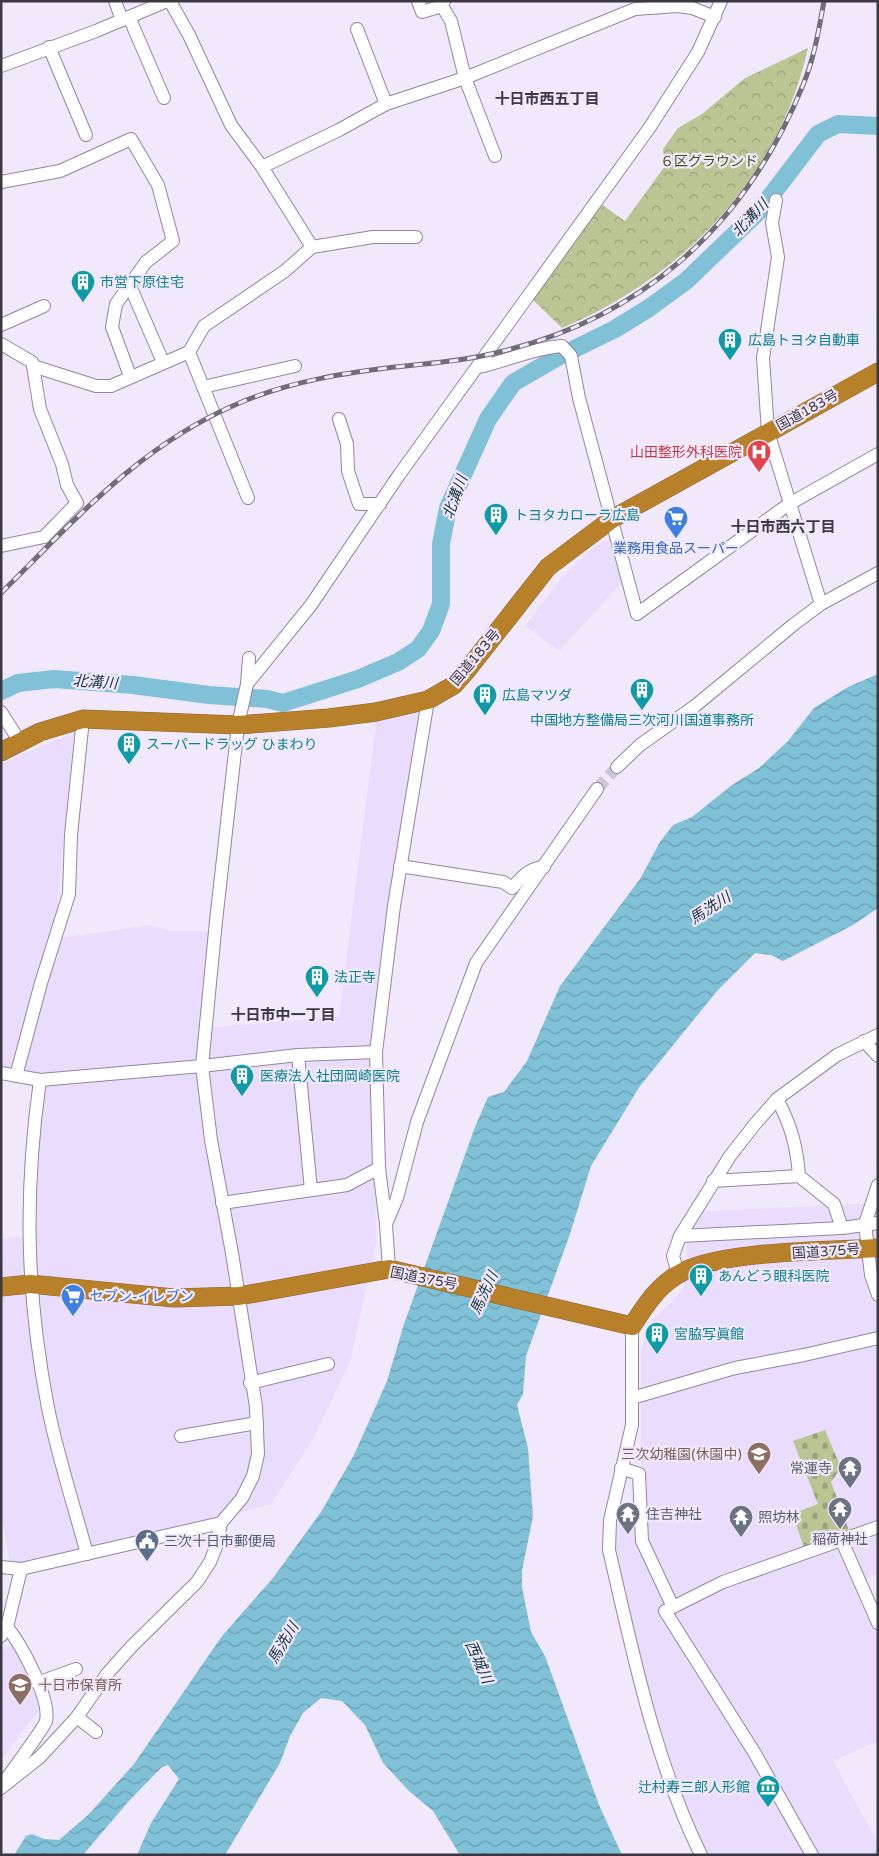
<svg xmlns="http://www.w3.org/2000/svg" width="879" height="1856" font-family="'Varela Round','Noto Sans JP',sans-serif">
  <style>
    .built { fill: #eadcfc }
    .cemetery { fill: url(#cemetery-stones) }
    .park { fill: url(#park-crowns) }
    .water { fill: url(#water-waves) }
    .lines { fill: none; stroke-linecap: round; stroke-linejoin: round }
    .river { stroke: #80c1d8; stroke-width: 18 }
    .minor-tunnel { stroke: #cdc5d7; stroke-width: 12; stroke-dasharray: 12 6; stroke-linecap: butt }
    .minor-casing { stroke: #91869e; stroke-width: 14 }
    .highway-casing { stroke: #8c6732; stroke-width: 19 }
    .minor { stroke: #fff; stroke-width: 12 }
    .highway { stroke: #b78029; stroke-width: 18 }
    .rail-casing { stroke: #726c79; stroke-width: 5 }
    .rail { stroke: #f1e8fc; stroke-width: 3; stroke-dasharray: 9; stroke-linecap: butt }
    .labels { text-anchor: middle; stroke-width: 4.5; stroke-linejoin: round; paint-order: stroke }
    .park-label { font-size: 14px; fill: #495115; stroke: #f1e8fc }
    .culture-label { font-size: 14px; fill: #0d838f; stroke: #f1e8fc; text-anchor: start }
    .street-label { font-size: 14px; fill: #3c3842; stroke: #f1e8fc }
    .health-label { font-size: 14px; fill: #be3a42; stroke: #f1e8fc; text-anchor: end }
    .shop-label { font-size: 14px; fill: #366cbe; stroke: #f1e8fc }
    .education-label { font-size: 14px; fill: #785e54; stroke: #f1e8fc; text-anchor: end }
    .worship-label { font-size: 14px; fill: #5b616d; stroke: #f1e8fc; text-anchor: start }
    .service-label { font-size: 14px; fill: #4e5e75; stroke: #f1e8fc; text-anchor: start }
    .neighbourhood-label { font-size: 15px; font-weight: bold; fill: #3c3842; stroke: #f1e8fc }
    .water-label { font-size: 15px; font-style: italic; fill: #14343e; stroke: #f1e8fc }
  </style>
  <defs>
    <pattern id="cemetery-stones" width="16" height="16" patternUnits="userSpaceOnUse" patternTransform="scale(1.25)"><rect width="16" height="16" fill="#bbc594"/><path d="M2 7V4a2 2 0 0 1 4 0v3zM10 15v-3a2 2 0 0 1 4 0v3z" fill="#99a17a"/></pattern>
    <pattern id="park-crowns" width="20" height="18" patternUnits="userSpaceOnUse" patternTransform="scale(1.25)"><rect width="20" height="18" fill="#bbc594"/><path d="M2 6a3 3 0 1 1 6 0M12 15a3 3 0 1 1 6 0" fill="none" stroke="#99a17a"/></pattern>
    <pattern id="water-waves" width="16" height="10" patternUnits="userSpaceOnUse" patternTransform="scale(1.25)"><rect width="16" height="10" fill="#80c1d8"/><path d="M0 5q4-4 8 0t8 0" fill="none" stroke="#6a9eb1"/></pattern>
  </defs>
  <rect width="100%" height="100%" fill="#f1e8fc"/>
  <g class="built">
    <polygon points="616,534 627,577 559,651 525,626 565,574 593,548"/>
    <polygon points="424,707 374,1049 376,1244 350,1362 312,1441 271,1504 42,1567 11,1567 1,1514 1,1238 27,1237 37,1081 1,1073 1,764 74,732 54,939 151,925 171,931 214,931 205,1028 339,1017 378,708"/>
    <polygon points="878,1203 878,1249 868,1249 878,1289 878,1573 862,1580 878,1615 878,1741 833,1761 878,1843 878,1855 698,1855 677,1809 607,1526 641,1519 641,1351 649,1324 683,1290 690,1212"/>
    <polygon points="15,1644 38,1701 40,1711 31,1720 1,1760 1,1653 5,1647"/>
  </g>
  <polygon class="cemetery" points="825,1430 841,1468 831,1482 849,1530 804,1547 792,1514 818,1504 793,1441"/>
  <path class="park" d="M808 48C779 178 683 277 562 328L532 299 601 204 625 221 665 166 663 149 678 128 702 114 745 78Z"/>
  <polygon class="water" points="878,674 878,908 853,925 783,961 771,955 755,953 717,991 640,1086 591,1166 570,1234 526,1356 523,1394 517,1405 528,1448 533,1516 522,1571 522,1587 531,1632 545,1656 599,1805 622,1855 460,1855 433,1811 409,1791 383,1763 365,1725 342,1701 321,1698 303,1713 290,1736 280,1763 225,1855 137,1855 151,1823 179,1779 168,1765 162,1767 128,1802 83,1855 14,1855 26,1836 32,1834 44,1839 59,1840 89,1814 134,1764 222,1636 273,1578 321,1512 354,1455 387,1381 404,1324 475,1127 488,1097 504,1092 527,1061 560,986 640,879 660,842 673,825 692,817 732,785 759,768 788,741 814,708 848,687"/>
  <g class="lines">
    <polyline class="river" points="1,691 18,683 54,679 133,685 209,695 267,699 283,703 358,679 398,662 418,649 431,631 441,604 441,544 448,508 488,419 513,383 558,357 615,329 649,308 686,281 760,210 818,134 838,124 878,126"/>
    <polyline class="minor-tunnel" points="597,789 617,767"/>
    <defs>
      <g id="minor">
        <polyline points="115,1 122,20"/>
        <polyline points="170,1 189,35 231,125 262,167 312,247"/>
        <polyline points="418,1 422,12 442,6"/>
        <polyline points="444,1 442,6 451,21 465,78 495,156"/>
        <polyline points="129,17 164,98"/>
        <polyline points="357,29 386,104"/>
        <polyline points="49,47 86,135"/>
        <polyline points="1,66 96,31 167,1"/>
        <polyline points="262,167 339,130 386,104 465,78 635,9 678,6 692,8 715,17"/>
        <polyline points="1,182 60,171 131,139 158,185 173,241 146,262 116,304 112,327 130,376"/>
        <polyline points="776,200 772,223 778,257 763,358 768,432 821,604"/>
        <polyline points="130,286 163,362"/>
        <polyline points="1,325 44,306"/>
        <polyline points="1,344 32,362 33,366 96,386 111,386 189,352 204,326 285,271 312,247 373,237 416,237"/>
        <polyline points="189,352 248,498"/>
        <path d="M479 367C507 361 533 348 562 346L571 356 579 398 637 614 789 504 878 454"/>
        <polyline points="203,387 295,366"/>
        <polyline points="339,419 347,444 348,471 359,504 380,504"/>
        <polyline points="1,546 44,537 77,503 67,485 62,464 40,409 33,366"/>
        <polyline points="247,684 249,658"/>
        <polyline points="1,712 20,742"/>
        <polyline points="617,767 640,745 695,706 793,625 821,604 878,573"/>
        <path d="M400 866 503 882 512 888C522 877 529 868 544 867"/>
        <polyline points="864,1041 878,1056"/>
        <polyline points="298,1055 311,1190"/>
        <polyline points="1,1073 40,1080 202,1066 298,1055 376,1052"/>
        <polyline points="16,1076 41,983 69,894 71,835 83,719"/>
        <path d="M40 1080C24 1194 26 1294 48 1408 58 1457 74 1506 87 1554"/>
        <path d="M777 1099C791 1125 797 1147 799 1176"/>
        <polyline points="713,1181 799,1176 834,1204 842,1228"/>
        <polyline points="878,1185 865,1224 871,1275 878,1295"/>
        <polyline points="222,1203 347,1185 379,1168"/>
        <polyline points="386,1224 397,1198 417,1122 476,963 597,789"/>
        <polyline points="680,1236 842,1228 878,1223"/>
        <polyline points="389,1269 386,1224 379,1168 376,1052 394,906 428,700"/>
        <polyline points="678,1274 673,1256 680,1236 730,1156 755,1124 777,1099 837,1055 878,1035"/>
        <path d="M632 1326V1425L610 1520 609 1550C633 1653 654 1759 701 1855"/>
        <polyline points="250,1383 328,1364"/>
        <polyline points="632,1398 735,1368 804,1355 878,1338"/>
        <polyline points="181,1436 257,1423"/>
        <polyline points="621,1468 639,1474 642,1541 672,1605"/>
        <polyline points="841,1539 878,1623"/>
        <polyline points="1,1567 21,1569 221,1523 242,1498 253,1476 258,1454 256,1407 232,1253 211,1140 202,1066 216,921 238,725 247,684 311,605 399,475 650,127 698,52 721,1"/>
        <path d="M7 1627C21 1644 51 1699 46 1721 44 1728 14 1768 7 1778"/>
        <polyline points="1,1636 7,1627 21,1569"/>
        <polyline points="37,1683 76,1669"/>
        <polyline points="77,1717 96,1732"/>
        <polyline points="1,1788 40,1757 77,1717 107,1674 131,1647 197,1582 210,1562 216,1547 221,1523"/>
        <polyline points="812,1855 754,1752 665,1611 723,1582 878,1527"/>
      </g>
      <g id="highway">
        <polyline points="1,752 40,732 83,719 238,725 329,718 376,712 428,700 454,685 468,669 548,567 612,519 878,372"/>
        <path d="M1 1287 30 1284 174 1298 239 1296 389 1269 632 1326C645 1306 656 1288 677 1275 715 1250 830 1251 878 1248"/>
      </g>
    </defs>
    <use href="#minor" class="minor-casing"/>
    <use href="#highway" class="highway-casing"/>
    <use href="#minor" class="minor"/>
    <use href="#highway" class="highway"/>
    <defs>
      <path id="rail" d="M1 593C75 520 139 446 237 404 290 381 348 372 405 366 432 363 460 361 486 355 638 323 745 228 803 85 814 59 819 29 824 1"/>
    </defs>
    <use href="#rail" class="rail-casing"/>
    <use href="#rail" class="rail"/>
  </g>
  <defs>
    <symbol id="building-pin" viewBox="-11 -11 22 30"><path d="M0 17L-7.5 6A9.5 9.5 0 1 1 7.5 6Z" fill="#0f9aa8" stroke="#f1e8fc"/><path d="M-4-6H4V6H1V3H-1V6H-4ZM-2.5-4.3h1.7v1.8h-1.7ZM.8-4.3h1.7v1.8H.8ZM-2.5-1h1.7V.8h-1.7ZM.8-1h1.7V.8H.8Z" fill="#fff"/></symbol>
    <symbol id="hospital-pin" viewBox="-11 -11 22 30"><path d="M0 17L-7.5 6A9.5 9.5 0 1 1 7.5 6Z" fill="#e0444e" stroke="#f1e8fc"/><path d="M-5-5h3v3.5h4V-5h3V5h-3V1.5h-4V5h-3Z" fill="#fff"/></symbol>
    <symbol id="supermarket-pin" viewBox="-11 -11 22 30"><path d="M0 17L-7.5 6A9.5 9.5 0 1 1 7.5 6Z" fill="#3f7fe0" stroke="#f1e8fc"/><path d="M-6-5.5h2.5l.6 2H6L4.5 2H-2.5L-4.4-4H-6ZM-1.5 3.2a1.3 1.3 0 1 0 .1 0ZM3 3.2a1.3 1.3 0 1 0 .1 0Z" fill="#fff"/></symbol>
    <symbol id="school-pin" viewBox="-11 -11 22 30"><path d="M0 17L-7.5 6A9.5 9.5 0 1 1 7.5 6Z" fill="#8d6e63" stroke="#f1e8fc"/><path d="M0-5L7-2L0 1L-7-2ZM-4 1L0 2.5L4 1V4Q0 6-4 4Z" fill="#fff"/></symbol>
    <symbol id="temple-pin" viewBox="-11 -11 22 30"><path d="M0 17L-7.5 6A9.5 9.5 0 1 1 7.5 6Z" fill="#6b7280" stroke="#f1e8fc"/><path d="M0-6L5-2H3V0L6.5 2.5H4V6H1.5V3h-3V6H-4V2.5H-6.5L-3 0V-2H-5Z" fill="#fff"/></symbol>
    <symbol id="civic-pin" viewBox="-11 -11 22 30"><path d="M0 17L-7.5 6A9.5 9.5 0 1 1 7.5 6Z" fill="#5c6f8a" stroke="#f1e8fc"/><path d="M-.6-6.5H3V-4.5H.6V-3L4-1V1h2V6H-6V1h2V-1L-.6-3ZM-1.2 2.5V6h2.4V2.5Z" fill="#fff"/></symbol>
    <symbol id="museum-pin" viewBox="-11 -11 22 30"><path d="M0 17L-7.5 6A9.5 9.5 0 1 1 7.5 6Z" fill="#0f9aa8" stroke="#f1e8fc"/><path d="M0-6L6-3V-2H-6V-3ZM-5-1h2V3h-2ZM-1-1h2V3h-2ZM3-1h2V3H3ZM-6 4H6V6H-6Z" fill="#fff"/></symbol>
  </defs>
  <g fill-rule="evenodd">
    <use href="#building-pin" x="69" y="268" width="28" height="38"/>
    <use href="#building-pin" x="716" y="326" width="28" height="38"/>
    <use href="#hospital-pin" x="745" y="438" width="28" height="38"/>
    <use href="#building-pin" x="482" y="501" width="28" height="38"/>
    <use href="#supermarket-pin" x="662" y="504" width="28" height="38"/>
    <use href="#building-pin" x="628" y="676" width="28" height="38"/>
    <use href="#building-pin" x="471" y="681" width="28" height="38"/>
    <use href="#building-pin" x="115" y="730" width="28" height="38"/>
    <use href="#building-pin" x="303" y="963" width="28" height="38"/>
    <use href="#building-pin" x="228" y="1062" width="28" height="38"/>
    <use href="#building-pin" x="687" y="1262" width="28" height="38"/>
    <use href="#supermarket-pin" x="59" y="1282" width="28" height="38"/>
    <use href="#building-pin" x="643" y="1320" width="28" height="38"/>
    <use href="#school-pin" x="745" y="1440" width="28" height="38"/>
    <use href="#temple-pin" x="836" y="1454" width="28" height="38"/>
    <use href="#temple-pin" x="826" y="1495" width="28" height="38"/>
    <use href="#temple-pin" x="614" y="1500" width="28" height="38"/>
    <use href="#temple-pin" x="727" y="1503" width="28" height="38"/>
    <use href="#civic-pin" x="133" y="1527" width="28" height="38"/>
    <use href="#school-pin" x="6" y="1671" width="28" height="38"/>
    <use href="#museum-pin" x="754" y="1773" width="28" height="38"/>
  </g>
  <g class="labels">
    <g class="park-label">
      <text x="709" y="166">６区グラウンド</text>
    </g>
    <g class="culture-label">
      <text x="100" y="287">市営下原住宅</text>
      <text x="748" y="345">広島トヨタ自動車</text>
      <text x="514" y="520">トヨタカローラ広島</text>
      <text x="502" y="700">広島マツダ</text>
      <text x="642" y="725" text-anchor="middle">中国地方整備局三次河川国道事務所</text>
      <text x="146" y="749">スーパードラッグ ひまわり</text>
      <text x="334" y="982">法正寺</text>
      <text x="260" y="1081">医療法人社団岡崎医院</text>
      <text x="718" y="1281">あんどう眼科医院</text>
      <text x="674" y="1339">宮脇写眞館</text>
      <text x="750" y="1792" text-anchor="end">辻村寿三郎人形館</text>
    </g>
    <g class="street-label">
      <text transform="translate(807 410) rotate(-29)" y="5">国道183号</text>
      <text transform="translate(475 657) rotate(-50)" y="5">国道183号</text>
      <text transform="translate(826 1251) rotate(-4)" y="5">国道375号</text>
      <text transform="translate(424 1278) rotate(11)" y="5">国道375号</text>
    </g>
    <g class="health-label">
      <text x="742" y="457">山田整形外科医院</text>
    </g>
    <g class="shop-label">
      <text x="676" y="553">業務用食品スーパー</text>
      <text x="90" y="1301" text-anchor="start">セブン-イレブン</text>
    </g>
    <g class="education-label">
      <text x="742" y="1459">三次幼稚園(休園中)</text>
      <text x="38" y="1690" text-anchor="start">十日市保育所</text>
    </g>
    <g class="worship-label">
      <text x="832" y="1473" text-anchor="end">常運寺</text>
      <text x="646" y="1519">住吉神社</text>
      <text x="758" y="1522">照坊林</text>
      <text x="840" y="1544" text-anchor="middle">稲荷神社</text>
    </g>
    <g class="service-label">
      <text x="164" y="1546">三次十日市郵便局</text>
    </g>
    <g class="neighbourhood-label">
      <text x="547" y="104">十日市西五丁目</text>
      <text x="783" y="532">十日市西六丁目</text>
      <text x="283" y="1020">十日市中一丁目</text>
    </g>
    <g class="water-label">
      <text transform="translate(750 218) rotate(-46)" y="5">北溝川</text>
      <text transform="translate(455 497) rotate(-70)" y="5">北溝川</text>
      <text transform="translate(95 682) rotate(4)" y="5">北溝川</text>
      <text transform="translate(710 908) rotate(-33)" y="5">馬洗川</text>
      <text transform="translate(484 1293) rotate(-65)" y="5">馬洗川</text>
      <text transform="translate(283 1643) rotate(-59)" y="5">馬洗川</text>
      <text transform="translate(479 1662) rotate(66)" y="5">西城川</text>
    </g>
  </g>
  <rect width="879" height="1856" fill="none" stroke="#3c3842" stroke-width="5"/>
</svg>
